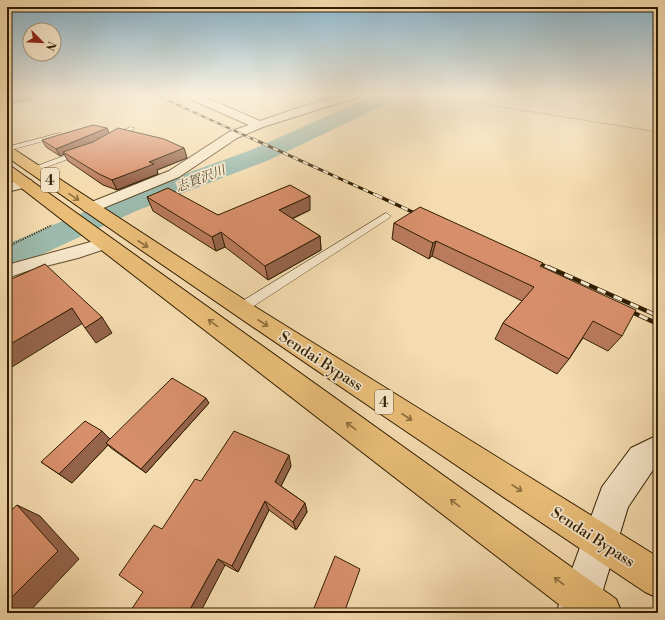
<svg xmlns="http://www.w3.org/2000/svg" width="665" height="620" font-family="'Libre Bodoni','Noto Serif JP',serif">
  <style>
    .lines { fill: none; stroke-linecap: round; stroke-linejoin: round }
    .river { fill: #9cbbae; fill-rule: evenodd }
    .lane-casing { stroke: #624e2e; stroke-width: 1 }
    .street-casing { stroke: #624e2e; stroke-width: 2 }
    .secondary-casing { stroke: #311e02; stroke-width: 2 }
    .highway-casing { stroke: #311e02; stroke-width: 2 }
    .path-far1 { stroke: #311e02; stroke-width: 1; stroke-dasharray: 0.5 1; stroke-linecap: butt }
    .path { stroke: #311e02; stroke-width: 2; stroke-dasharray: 1 1.5; stroke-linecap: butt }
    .lane { fill: #f8e8cc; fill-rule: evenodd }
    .street { fill: #f8e8cc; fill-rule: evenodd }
    .secondary { fill: #f8e8cc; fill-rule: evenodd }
    .highway { fill: #eabe78; fill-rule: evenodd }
    .rail-far3-casing { stroke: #311e02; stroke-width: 2 }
    .rail-far2-casing { stroke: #311e02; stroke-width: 3 }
    .rail-far1-casing { stroke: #311e02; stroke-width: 3.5 }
    .rail-casing { stroke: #311e02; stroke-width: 4.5 }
    .rail-far3 { stroke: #f8e8cc; stroke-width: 1.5; stroke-dasharray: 4.5; stroke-linecap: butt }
    .rail-far2 { stroke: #f8e8cc; stroke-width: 2; stroke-dasharray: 5.5; stroke-linecap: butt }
    .rail-far1 { stroke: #f8e8cc; stroke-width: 2.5; stroke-dasharray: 7; stroke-linecap: butt }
    .rail { stroke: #f8e8cc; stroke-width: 3; stroke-dasharray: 9; stroke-linecap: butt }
    .wall { fill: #b97b5c; stroke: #311e02 }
    .shaded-wall { fill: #96644b; stroke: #311e02 }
    .building { fill: #d78f6b; stroke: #311e02 }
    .oneway { stroke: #8e6e3d }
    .labels { text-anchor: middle; stroke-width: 3.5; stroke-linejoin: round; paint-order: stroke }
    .far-water-label { font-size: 13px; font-style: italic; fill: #514d36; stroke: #f8e8cc }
    .shield { fill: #f8e8cc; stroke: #6d5b3f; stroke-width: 1 }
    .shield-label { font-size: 14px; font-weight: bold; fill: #311e02 }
    .street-label { font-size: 15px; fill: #311e02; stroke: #f8e8cc }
  </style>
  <rect width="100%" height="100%" fill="#f5dcb0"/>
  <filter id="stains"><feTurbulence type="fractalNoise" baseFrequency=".005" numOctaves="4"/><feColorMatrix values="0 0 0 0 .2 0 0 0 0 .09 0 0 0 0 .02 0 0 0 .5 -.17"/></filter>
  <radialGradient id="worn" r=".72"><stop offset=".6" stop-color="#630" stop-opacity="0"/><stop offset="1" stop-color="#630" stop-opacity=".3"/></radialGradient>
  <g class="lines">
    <polygon class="river" points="374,95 400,95 397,99 269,160 136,211 19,265 7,268 7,244 116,199 251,150"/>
    <defs>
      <g id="lane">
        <polygon points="130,127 135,128 114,141 107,139"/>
        <polygon points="60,133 62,134 62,136 7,151 7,147"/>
        <polygon points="80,150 87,152 36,171 29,169"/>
        <polygon points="386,213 391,216 389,218 246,311 236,311 235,308 236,305"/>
      </g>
      <g id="street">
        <path d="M190 95H200L260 121C294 110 328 95 364 95L263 127 237 138 179 177 96 211 90 213 84 211 82 208 84 205 169 171 229 132 249 125 192 100 189 97Z"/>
        <polygon points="26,179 31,180 33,183 31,186 7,192 7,183"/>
        <polygon points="105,238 111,239 114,243 111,247 78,258 30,270 7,278 7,265"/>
      </g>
      <polygon id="secondary" points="658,435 658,467 653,470 628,507 596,613 556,613 602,487 631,448"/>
      <g id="highway">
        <path d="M7 147 12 148 257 308 658 557V598L645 592C431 449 218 304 7 157Z"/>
        <polygon points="7,166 12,167 616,599 622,613 570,613 7,177"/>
      </g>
    </defs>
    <use href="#lane" class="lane-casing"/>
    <use href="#street" class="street-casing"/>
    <use href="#secondary" class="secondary-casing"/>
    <use href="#highway" class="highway-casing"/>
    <polyline class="path-far1" points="439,95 433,96 658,132"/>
    <polyline class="path" points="7,247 52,225"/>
    <use href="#lane" class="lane"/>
    <use href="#street" class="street"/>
    <use href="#secondary" class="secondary"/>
    <use href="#highway" class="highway"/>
    <defs>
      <polyline id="rail-far3" points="156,95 255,140"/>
      <polyline id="rail-far2" points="253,139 378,196"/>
      <g id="rail-far1">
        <polyline points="376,195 423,217"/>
        <polyline points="532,260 550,268"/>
      </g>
      <g id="rail">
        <polyline points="548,267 658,316"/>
        <polyline points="623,308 658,324"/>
      </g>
    </defs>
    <use href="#rail-far3" class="rail-far3-casing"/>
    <use href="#rail-far2" class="rail-far2-casing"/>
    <use href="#rail-far1" class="rail-far1-casing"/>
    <use href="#rail" class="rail-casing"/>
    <use href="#rail-far3" class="rail-far3"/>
    <use href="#rail-far2" class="rail-far2"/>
    <use href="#rail-far1" class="rail-far1"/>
    <use href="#rail" class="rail"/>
  </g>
  <g class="wall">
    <polygon points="107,128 109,133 184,148 187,158 157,170 158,174 117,190 103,185 68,161 64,154 60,156 46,147 42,140"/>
    <polygon points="147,197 218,215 310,210 292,219 320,236 321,250 268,280 225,247 216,251 153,211"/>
    <polygon points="394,223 541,267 622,336 608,351 583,338 569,359 557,374 495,339 503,323 522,301 432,256 429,259 392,239"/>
    <polygon points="209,403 146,473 111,448 108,445 72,483 41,462 110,439"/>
    <polygon points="291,466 281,486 305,503 307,512 296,530 269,510 238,572 225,565 143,592 162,529"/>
  </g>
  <g class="shaded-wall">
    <polygon points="16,95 31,95 33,99 7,104 7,97"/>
    <polygon points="107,128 110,135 66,153 63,152 64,154 60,156 56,149"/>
    <polygon points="184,148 187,158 157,170 158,174 117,190 112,180 149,162"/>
    <polygon points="310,196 310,210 280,224 279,210"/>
    <polygon points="221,232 225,247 216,251 212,237"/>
    <polygon points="320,236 321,250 268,280 265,266"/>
    <polygon points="436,241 432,256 429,259 433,243"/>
    <polygon points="72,308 83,323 7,370 7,346"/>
    <polygon points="102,317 112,333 96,343 85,328"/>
    <polygon points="206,398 209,403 146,473 141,469"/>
    <polygon points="102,431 112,441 106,443 108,445 72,483 59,474"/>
    <polygon points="289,455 291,466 278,492 275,482"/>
    <polygon points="265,501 269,510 238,572 232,566"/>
    <polygon points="305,503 307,512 296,530 293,522"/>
    <polygon points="17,505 40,516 79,559 28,613 7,613 7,602"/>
    <polygon points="218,559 225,565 200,613 188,613"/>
  </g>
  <g class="building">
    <polygon points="7,95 16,95 7,97"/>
    <polygon points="93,125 107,128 56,149 42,140"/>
    <polygon points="118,128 164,139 184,148 149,162 154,164 112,180 99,174 63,152 93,142"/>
    <polygon points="290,185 310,196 279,210 320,236 265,266 221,232 212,237 147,197 168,188 218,215"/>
    <polygon points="420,207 543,263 540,266 636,310 622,336 593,321 569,359 503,323 534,287 436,241 433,243 394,223"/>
    <polygon points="45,264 102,317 85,328 72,308 7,346 7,281"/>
    <polygon points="172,378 206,398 141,469 106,443"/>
    <polygon points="85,421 102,431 59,474 41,462"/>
    <polygon points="234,431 289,455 275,482 305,503 293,522 265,501 232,566 218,559 188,613 129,613 143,592 119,575 154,525 162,529 195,479 201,481"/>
    <polygon points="17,505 58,551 7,602 7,514"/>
    <polygon points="335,556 360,569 344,613 312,613"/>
  </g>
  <defs><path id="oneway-shaft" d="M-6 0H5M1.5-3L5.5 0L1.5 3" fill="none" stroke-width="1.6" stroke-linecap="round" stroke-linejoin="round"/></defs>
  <g class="oneway">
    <use href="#oneway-shaft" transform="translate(74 197) rotate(34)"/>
    <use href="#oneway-shaft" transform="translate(143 244) rotate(33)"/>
    <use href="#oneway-shaft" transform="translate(213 323) rotate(-144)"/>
    <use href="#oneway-shaft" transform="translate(263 323) rotate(33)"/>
    <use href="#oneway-shaft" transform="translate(407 417) rotate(33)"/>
    <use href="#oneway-shaft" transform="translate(351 426) rotate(-143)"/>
    <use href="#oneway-shaft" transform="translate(517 488) rotate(33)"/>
    <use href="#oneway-shaft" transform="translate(455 503) rotate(-143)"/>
    <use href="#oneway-shaft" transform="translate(559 581) rotate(-143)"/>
  </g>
  <linearGradient id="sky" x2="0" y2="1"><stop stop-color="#89b7d1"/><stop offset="0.52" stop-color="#faefdb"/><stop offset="1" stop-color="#faefdb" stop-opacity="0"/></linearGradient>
  <rect width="665" height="182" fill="url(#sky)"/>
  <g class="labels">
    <g class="far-water-label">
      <text transform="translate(200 178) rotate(-21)" y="5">志賀沢川</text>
    </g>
    <g class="shield">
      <rect x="41" y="168" width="18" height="24" rx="3"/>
      <rect x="375" y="390" width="18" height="24" rx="3"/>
    </g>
    <g class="shield-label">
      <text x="50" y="185">4</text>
      <text x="384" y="407">4</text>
    </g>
    <g class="street-label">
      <text transform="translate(321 361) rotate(33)" y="5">Sendai Bypass</text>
      <text transform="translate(593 537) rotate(33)" y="5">Sendai Bypass</text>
    </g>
  </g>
  <rect width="665" height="620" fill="none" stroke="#f5dcb0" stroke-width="24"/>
  <rect x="8" y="8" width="649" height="604" fill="none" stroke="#311e02" stroke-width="2"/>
  <rect x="12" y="12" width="641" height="596" fill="none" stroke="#311e02"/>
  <g transform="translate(42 42) rotate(114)"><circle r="19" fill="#f8e8cc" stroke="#a8977b"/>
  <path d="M0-3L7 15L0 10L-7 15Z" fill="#8f2418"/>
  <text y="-6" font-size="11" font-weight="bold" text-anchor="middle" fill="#311e02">N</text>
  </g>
  <rect width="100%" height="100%" filter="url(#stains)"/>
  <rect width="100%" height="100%" fill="url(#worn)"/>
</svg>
